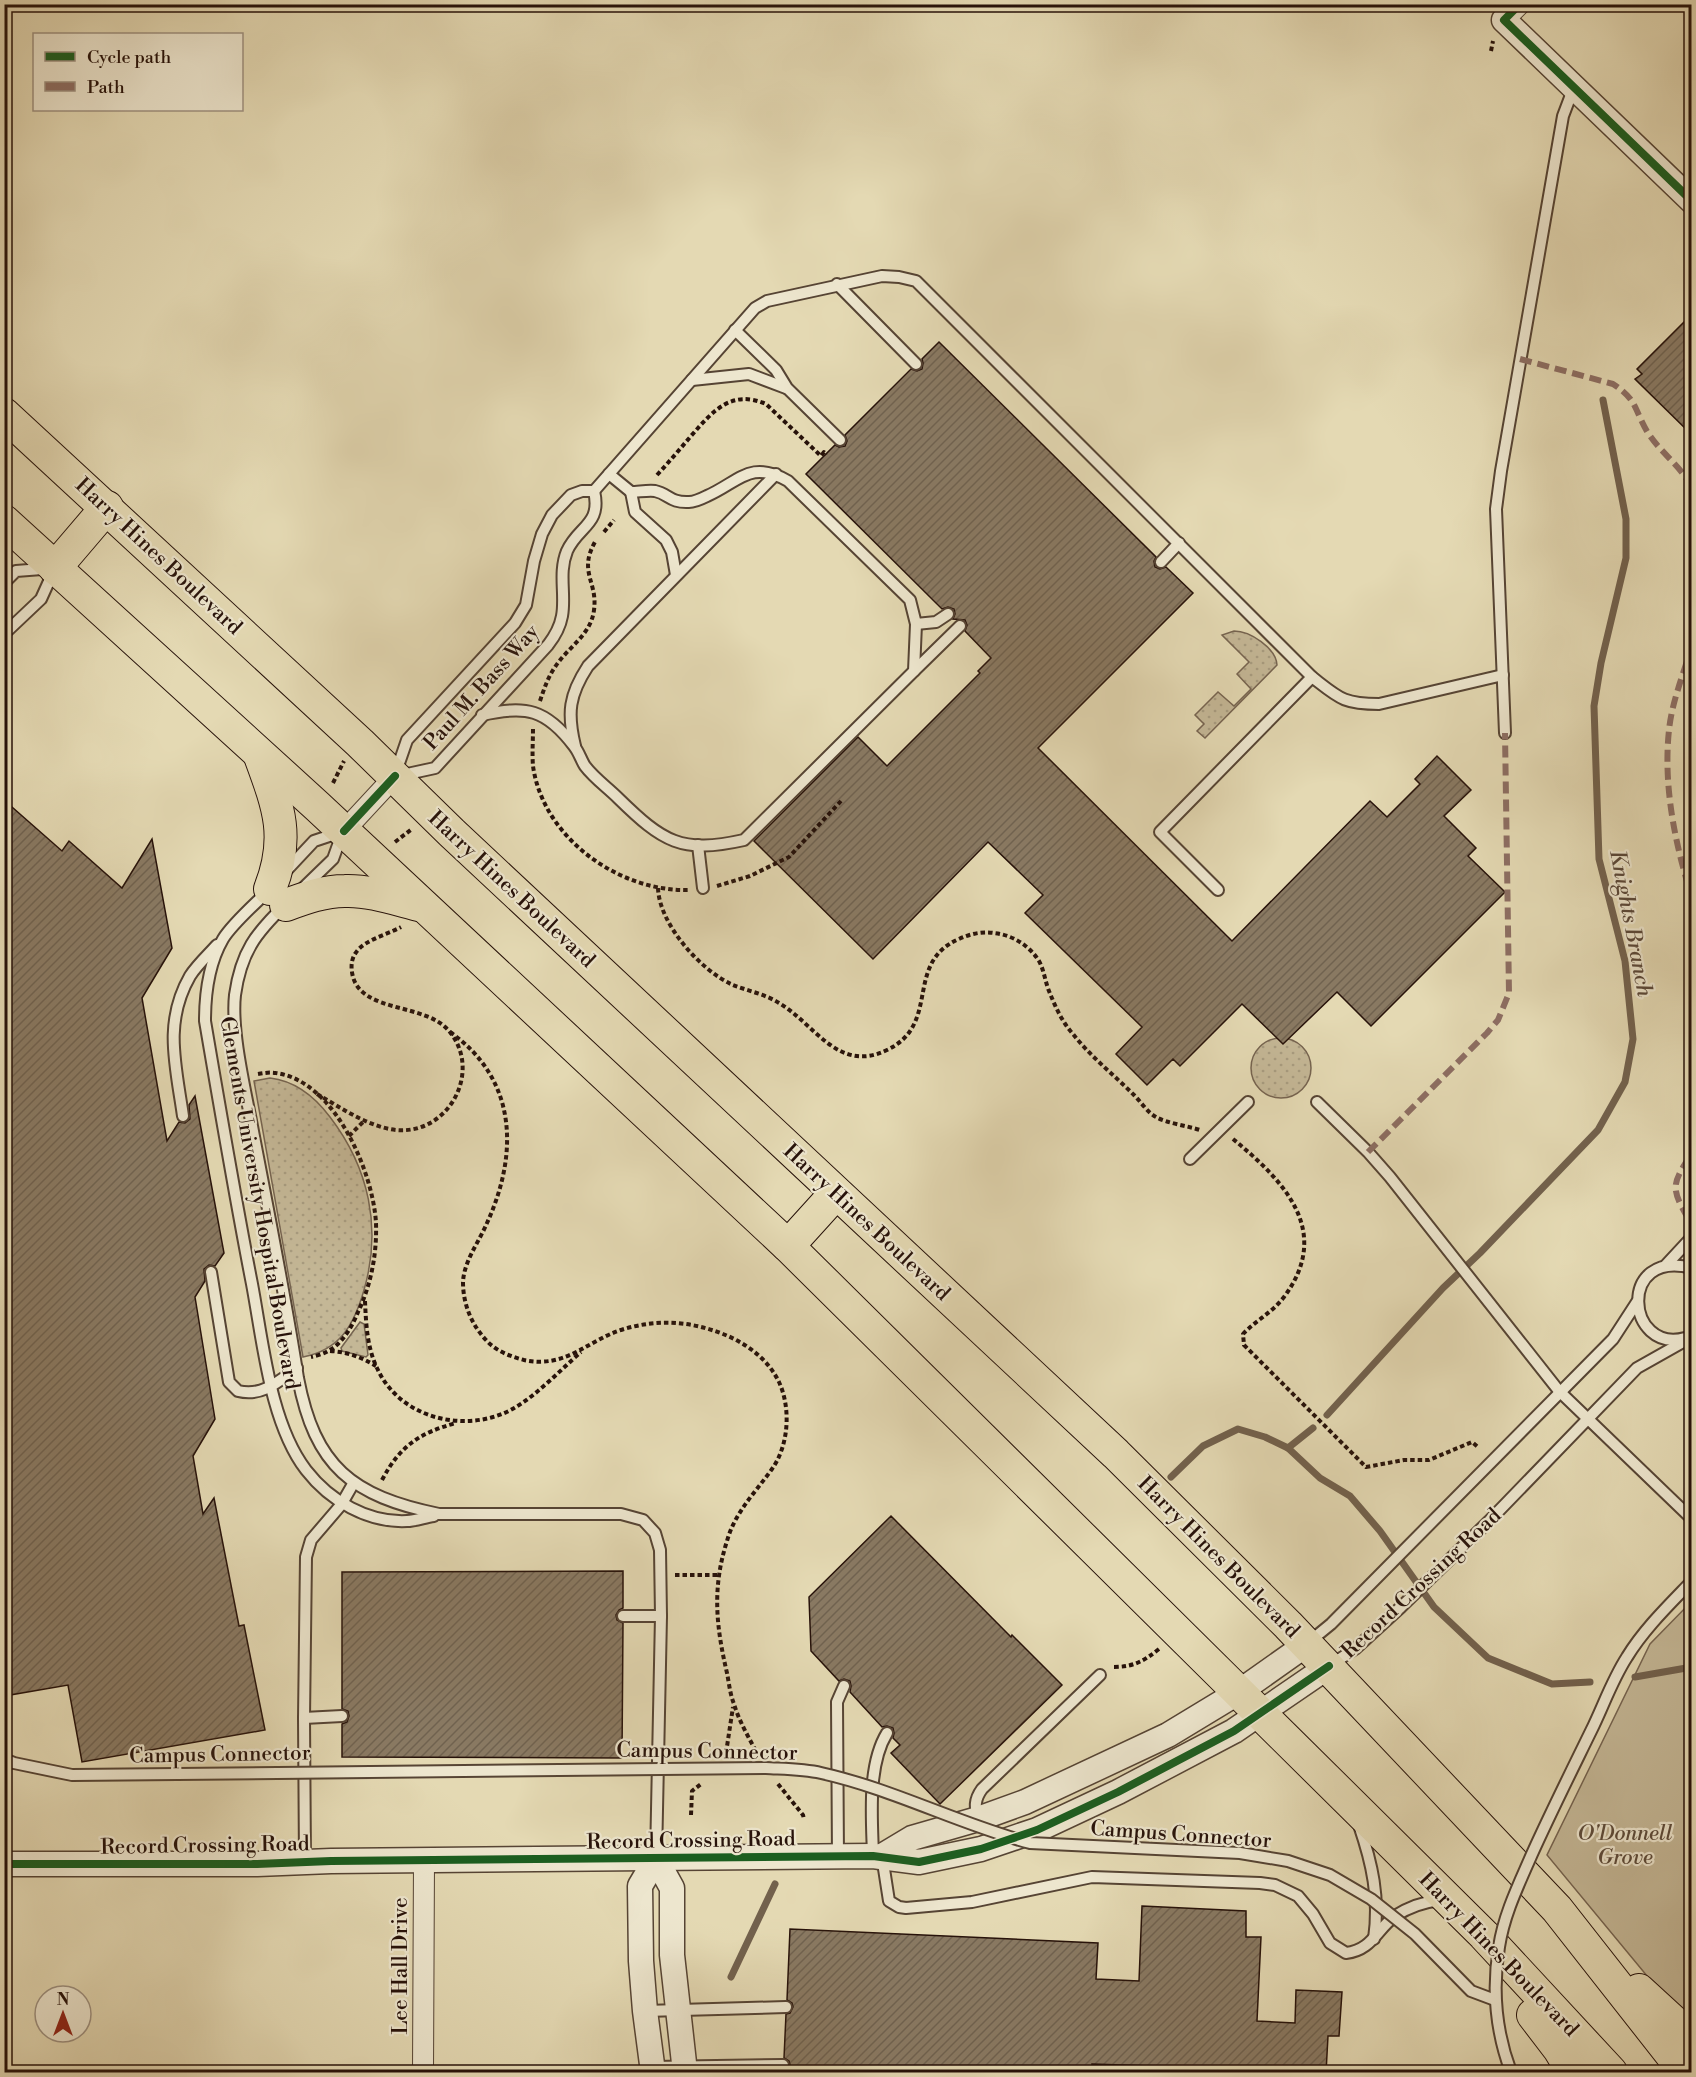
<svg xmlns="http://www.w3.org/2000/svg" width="1696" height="2077" font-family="'Libre Bodoni',serif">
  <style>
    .grass { fill: url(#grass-dots); stroke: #766450; stroke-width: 1.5 }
    .park { fill: #c4b796; stroke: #766450; stroke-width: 1.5 }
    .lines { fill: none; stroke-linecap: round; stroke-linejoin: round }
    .stream { stroke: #72614d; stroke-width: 7 }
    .building { fill: url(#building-hatch); stroke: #27120a; stroke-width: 1.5 }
    .service-casing { stroke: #564434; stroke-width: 14 }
    .minor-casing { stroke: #564434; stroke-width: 22 }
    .tertiary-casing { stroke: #564434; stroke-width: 27 }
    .primary-casing { stroke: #27120a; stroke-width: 34 }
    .path { stroke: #27120a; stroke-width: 4; stroke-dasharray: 4.5 3; stroke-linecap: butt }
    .service { stroke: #ede6ce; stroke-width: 10 }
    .minor { stroke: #ede6ce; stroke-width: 20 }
    .tertiary { stroke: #ede6ce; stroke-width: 24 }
    .primary { stroke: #e4d9b3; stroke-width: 32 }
    .service-bridge-casing { stroke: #564434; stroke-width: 14; stroke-linecap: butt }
    .service-bridge { stroke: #ede6ce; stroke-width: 10 }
    .quiet { stroke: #8d6e63; stroke-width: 6; stroke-dasharray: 12 6; stroke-linecap: butt }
    .cycleway-casing { stroke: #ede6ce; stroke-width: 11 }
    .cycleway { stroke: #1b5e20; stroke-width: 8 }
    .labels { text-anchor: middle; stroke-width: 4.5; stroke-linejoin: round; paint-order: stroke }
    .street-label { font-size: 21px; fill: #27120a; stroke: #ede6ce }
    .park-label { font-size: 21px; font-style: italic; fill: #5e4c3b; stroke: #ede6ce }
    .water-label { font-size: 22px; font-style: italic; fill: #594637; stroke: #ede6ce }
  </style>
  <defs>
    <pattern id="grass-dots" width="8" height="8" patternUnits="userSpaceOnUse" patternTransform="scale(1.5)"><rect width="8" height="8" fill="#c4b796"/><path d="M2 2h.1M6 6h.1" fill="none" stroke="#a89c80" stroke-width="1.8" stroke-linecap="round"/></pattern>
    <pattern id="building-hatch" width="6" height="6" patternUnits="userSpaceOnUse" patternTransform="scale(1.5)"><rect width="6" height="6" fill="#897962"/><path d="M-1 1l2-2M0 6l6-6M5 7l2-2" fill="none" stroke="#70624f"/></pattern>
  </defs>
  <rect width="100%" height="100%" fill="#e4d9b3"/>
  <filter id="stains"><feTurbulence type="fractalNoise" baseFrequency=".00333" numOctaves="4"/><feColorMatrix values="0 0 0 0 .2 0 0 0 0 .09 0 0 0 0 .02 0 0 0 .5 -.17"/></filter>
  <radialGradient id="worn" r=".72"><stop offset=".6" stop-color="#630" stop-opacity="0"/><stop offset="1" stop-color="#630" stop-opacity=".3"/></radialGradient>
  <g class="grass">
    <path d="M1234 631C1250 631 1276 648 1277 665L1205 738 1197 731 1204 724 1195 715 1218 692 1234 706 1251 689 1237 674 1249 662 1222 635Z"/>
    <circle cx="1281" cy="1068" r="30"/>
    <path d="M270 1078C296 1081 315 1097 330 1117 369 1168 382 1228 364 1290 354 1325 340 1350 303 1357L254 1081Z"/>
    <polygon points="360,1322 364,1324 368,1355 366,1357 342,1351 341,1348"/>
  </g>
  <polygon class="park" points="1691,1602 1691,2018 1657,1988 1547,1855 1650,1644"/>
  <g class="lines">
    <g class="stream">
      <polyline points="1327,1415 1443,1288 1480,1253 1598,1130 1625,1082 1633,1039 1625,961 1599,859 1594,706 1601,663 1626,558 1626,519 1603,400"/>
      <polyline points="1288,1448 1320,1478 1350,1496 1380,1531 1434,1607 1488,1658 1552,1684 1590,1682"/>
      <polyline points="1171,1477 1203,1446 1238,1429 1265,1437 1288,1448 1313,1428"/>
      <polyline points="1635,1677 1692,1667"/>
      <polyline points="731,1977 775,1884"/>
    </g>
  </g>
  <g class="building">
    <polygon points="1692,314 1692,435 1635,379 1642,374 1637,369"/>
    <polygon points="939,342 1156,557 1154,561 1155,567 1160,569 1166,567 1193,593 1038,748 1232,941 1370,801 1387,817 1420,784 1415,779 1437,756 1471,790 1444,816 1476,848 1468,856 1505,892 1371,1026 1337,992 1283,1044 1242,1004 1180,1066 1173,1059 1147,1085 1116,1054 1142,1027 1025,913 1043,895 988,842 873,959 754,841 858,737 887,766 980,673 978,671 991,658 965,631 967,625 965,620 953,619 955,614 954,609 948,607 942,609 806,474 835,445 839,447 845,446 847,441 845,435 911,369 917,371 922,369 923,363 922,359"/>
    <polygon points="4,800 62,851 69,841 122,888 152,839 172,948 142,998 167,1141 179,1122 185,1123 190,1119 189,1105 195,1096 224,1253 215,1266 209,1265 204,1269 205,1281 195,1297 215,1419 193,1456 203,1514 214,1498 239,1626 244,1625 265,1730 82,1762 68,1685 4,1696"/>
    <polygon points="891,1516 1011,1637 1012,1635 1062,1685 940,1804 891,1753 900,1745 893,1738 894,1733 893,1728 887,1726 882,1727 850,1692 851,1686 850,1681 844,1679 839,1681 811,1651 809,1597"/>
    <polygon points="623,1571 623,1608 619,1610 616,1615 617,1620 623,1623 622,1758 342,1757 342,1724 347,1722 349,1716 348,1711 342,1709 342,1572"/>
    <polygon points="1142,1906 1246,1911 1246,1937 1261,1937 1257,2021 1295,2023 1296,1990 1342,1992 1339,2036 1328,2036 1326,2073 1151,2073 1152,2066 1092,2064 1092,2073 783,2073 787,2071 790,2065 789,2061 784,2058 786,2014 790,2013 793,2007 792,2003 787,2000 790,1929 1098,1943 1096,1979 1139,1981"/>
  </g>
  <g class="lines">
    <defs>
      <g id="service">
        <polyline points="837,284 916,364"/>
        <polyline points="735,330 776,370 787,388 840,440"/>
        <polyline points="692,380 749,374 786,388"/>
        <polyline points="631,492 635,512 666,540 672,552 676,575"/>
        <polyline points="1161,562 1179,543"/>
        <polyline points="4,583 16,571 55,568 41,599 4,634"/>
        <polyline points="916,624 936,622 948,614"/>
        <polyline points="914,671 960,626"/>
        <path d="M482 715C526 705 546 709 574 746 579 752 581 760 585 766 594 778 608 788 618 798 663 842 681 854 744 840L914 671 916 624 910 600 788 481C750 459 739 482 707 496 701 499 695 502 689 502 670 503 669 494 655 491 648 490 638 492 631 492L609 474"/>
        <polyline points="1505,733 1496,509 1501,471 1563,116 1574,87"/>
        <path d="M575 746C567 713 569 695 588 666L776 474"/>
        <path d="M396 772 407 740 515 623 526 605 534 561 542 534 552 515 571 495 582 491H594L755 308 767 301 882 276 899 277 916 281 1312 677C1339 698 1343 704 1379 704L1503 675"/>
        <path d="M398 776 435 768 548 645C555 636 560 627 562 616 566 595 558 573 567 551 578 526 602 525 594 491"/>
        <polyline points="698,845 703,888"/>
        <polyline points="284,873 314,841 341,832"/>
        <polyline points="301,890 333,859 342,834"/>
        <polyline points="1218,890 1160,832 1312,677"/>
        <path d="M268 891C255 904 232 924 223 939 209 963 205 993 205 1021 220 1109 235 1197 252 1284 263 1342 270 1423 306 1470 330 1501 368 1523 407 1521 416 1521 425 1517 434 1516"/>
        <path d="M285 905C256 933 241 952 235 995 231 1031 245 1089 252 1126 268 1210 285 1294 298 1378 315 1467 352 1496 439 1514H621L643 1520 655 1533 660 1550 661 1616 656 1858"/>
        <polyline points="1317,1102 1368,1152 1390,1177 1559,1391 1692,1519"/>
        <path d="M183 1116C176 1066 163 1023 190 976 197 965 208 955 217 945"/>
        <polyline points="1190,1159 1248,1102"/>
        <polyline points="1666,1265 1692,1237"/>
        <path d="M211 1272 229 1382 238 1391C262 1397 278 1382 297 1368"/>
        <path d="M1685 1338C1626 1354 1617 1248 1692 1268"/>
        <polyline points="623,1616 661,1616"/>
        <polyline points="1309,1642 1331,1624 1613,1339 1637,1302"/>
        <polyline points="1329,1666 1355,1649 1401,1607 1489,1521 1637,1368 1692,1337"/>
        <polyline points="304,1718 342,1716"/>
        <path d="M978 1819C975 1807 974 1800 982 1789L1100 1675"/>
        <path d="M1359 1825C1372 1863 1380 1898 1374 1939"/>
        <path d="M873 1856C872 1818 867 1766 887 1733"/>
        <path d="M882 1856 889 1901 899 1907 906 1908 972 1902 1092 1877 1260 1883 1275 1885 1298 1896 1313 1914 1330 1943 1346 1953C1372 1950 1376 1930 1395 1916 1409 1907 1423 1902 1440 1900"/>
        <polyline points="838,1857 837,1702 844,1686"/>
        <polyline points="305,1862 304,1718 306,1557 311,1540 341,1505 353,1484"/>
        <polyline points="645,2011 786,2007"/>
        <polyline points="652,2067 783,2065"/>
      </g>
      <g id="minor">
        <polyline points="1504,20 1520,4"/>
        <polyline points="344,831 395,776"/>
        <polyline points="423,2072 424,1860"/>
      </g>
      <g id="tertiary">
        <polyline points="1504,20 1692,201"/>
        <polyline points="882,1856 912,1838 978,1819 1025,1802 1168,1735 1239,1692 1307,1644"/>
        <polyline points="656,1859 672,1888 672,1955 685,2072"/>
        <polyline points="4,1864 257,1864 331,1861 873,1856 919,1862 981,1849 1037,1830 1118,1792 1234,1731 1329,1666"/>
        <polyline points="653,2072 645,2011 641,1961 640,1886 656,1859"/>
      </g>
      <g id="primary">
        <polyline points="4,414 360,743 452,833 1116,1454 1288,1625 1557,1909 1685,2072"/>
        <polyline points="4,521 317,806 788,1246 1484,1935 1611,2072"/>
        <polyline points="55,568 107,507"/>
        <path d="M261 759C279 808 290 838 270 889"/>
        <path d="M286 905C305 898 324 891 345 891 370 890 398 900 423 906"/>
        <polyline points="788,1246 836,1193"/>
        <polyline points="1639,1990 1675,2023 1692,2033"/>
        <polyline points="1533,2015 1559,2049 1573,2072"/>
      </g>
    </defs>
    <use href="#service" class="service-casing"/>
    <use href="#minor" class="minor-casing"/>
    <use href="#tertiary" class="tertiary-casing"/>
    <use href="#primary" class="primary-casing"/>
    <g class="path">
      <polyline points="1491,51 1493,41"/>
      <path d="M657 475C669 462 680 449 691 436 713 411 731 389 766 404L821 456 824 452 826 455"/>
      <polyline points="604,532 614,520"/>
      <path d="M540 701C544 689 548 677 555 667 568 647 591 635 594 610 598 582 578 572 595 542"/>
      <path d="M533 729C533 741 532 754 533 766 543 838 619 892 689 890"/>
      <polyline points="333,783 344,761"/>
      <polyline points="395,842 412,829"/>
      <polyline points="717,886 750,876 789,857 841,801"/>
      <path d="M658 888C659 924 701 971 733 985 748 991 765 994 779 1003 815 1024 838 1074 887 1050 942 1024 903 963 959 939 970 934 982 931 994 933 1012 935 1029 945 1039 961 1044 970 1045 981 1049 991 1055 1006 1062 1022 1073 1034 1090 1056 1114 1075 1134 1095 1141 1102 1148 1113 1156 1117 1166 1123 1188 1126 1200 1130"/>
      <path d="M450 1032C517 1079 519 1153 487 1223 479 1242 464 1261 463 1282 463 1306 473 1328 490 1344 499 1352 512 1357 524 1360 567 1369 587 1340 624 1329 658 1319 690 1321 723 1334 746 1343 768 1359 779 1382 791 1408 789 1445 772 1469 755 1493 735 1512 727 1541 712 1588 716 1626 727 1673 729 1683 730 1694 734 1704 739 1721 749 1738 757 1753"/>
      <path d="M258 1074C264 1073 270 1072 276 1073 335 1081 373 1172 376 1223 377 1254 371 1285 358 1312 352 1327 342 1344 328 1351 323 1354 316 1356 311 1357"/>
      <path d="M317 1094C340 1107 368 1127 396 1130 449 1135 483 1071 449 1031 426 1003 363 1013 353 977 344 943 379 939 401 927"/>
      <polyline points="349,1136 365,1120"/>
      <path d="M1233 1139C1284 1181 1333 1231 1284 1297 1272 1313 1256 1320 1243 1334L1244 1345 1366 1467 1404 1460H1429L1472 1442 1479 1448"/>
      <path d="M365 1301C366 1324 367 1347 377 1368 398 1415 456 1432 502 1414 530 1403 558 1372 581 1352"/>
      <path d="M330 1351C348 1352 361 1357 376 1366"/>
      <path d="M382 1480C400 1446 419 1433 456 1423"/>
      <polyline points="675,1575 719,1575"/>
      <path d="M1114 1667C1133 1667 1144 1661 1159 1649"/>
      <polyline points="726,1753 733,1707"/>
      <polyline points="1692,1775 1688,1787 1692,1796"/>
      <polyline points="778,1784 803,1815 804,1819"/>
      <polyline points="691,1815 692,1791 701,1784"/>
    </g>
    <use href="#service" class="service"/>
    <use href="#minor" class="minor"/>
    <use href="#tertiary" class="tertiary"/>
    <use href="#primary" class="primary"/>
    <defs>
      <g id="service-bridge">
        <path d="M4 1759 14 1763 72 1775 766 1768C784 1769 804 1769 821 1773 893 1789 959 1824 1030 1843L1240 1853 1288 1861 1330 1875 1371 1899 1415 1934 1471 1991 1495 2000"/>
        <path d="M1511 2072C1496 2032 1492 1990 1499 1947 1504 1914 1519 1884 1532 1854 1551 1812 1571 1772 1591 1731 1603 1707 1612 1680 1627 1657 1644 1629 1669 1605 1692 1581"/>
      </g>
    </defs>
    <use href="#service-bridge" class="service-bridge-casing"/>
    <use href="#service-bridge" class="service-bridge"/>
    <g class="quiet">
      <path d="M1520 359 1613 384C1638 400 1634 410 1648 433 1661 453 1681 466 1692 488"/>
      <path d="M1692 645C1684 673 1672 701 1669 730 1663 786 1675 844 1692 898"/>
      <polyline points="1368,1152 1487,1033 1498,1020 1509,993 1505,733"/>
      <path d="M1688 1218C1670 1187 1672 1184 1692 1153"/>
    </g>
    <defs>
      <g id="cycleway">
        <polyline points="1520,4 1504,20 1692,201"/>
        <polyline points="344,831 395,776"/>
        <polyline points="4,1864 257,1864 331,1861 873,1856 919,1862 981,1849 1037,1830 1118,1792 1234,1731 1329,1666"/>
      </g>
    </defs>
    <use href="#cycleway" class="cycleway-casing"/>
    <use href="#cycleway" class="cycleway"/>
  </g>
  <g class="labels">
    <g class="street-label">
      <text transform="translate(159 556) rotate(43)" y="7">Harry Hines Boulevard</text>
      <text transform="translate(481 687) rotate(-48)" y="7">Paul M. Bass Way</text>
      <text transform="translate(512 889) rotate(43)" y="7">Harry Hines Boulevard</text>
      <text transform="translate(260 1203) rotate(80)" y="7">Clements University Hospital Boulevard</text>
      <text transform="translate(867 1222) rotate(43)" y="7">Harry Hines Boulevard</text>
      <text transform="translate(1219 1557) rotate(45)" y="7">Harry Hines Boulevard</text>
      <text transform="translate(1421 1583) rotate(-43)" y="7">Record Crossing Road</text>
      <text transform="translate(707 1751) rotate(1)" y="7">Campus Connector</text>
      <text transform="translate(220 1754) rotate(-1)" y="7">Campus Connector</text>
      <text transform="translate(1181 1834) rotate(4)" y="7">Campus Connector</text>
      <text transform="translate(691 1840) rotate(-1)" y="7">Record Crossing Road</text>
      <text transform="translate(205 1845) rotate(-1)" y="7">Record Crossing Road</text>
      <text transform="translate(1499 1954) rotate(46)" y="7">Harry Hines Boulevard</text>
      <text transform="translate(400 1966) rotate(-90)" y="7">Lee Hall Drive</text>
    </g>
    <g class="park-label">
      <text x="1625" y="1840">O'Donnell<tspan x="1625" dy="24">Grove</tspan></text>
    </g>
    <g class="water-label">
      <text transform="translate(1632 923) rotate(79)" y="8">Knights Branch</text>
    </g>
  </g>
  <rect width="1696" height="2077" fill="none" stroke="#e4d9b3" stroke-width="24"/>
  <rect x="6" y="6" width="1684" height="2065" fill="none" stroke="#27120a" stroke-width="3"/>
  <rect x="12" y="12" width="1672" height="2053" fill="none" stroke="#27120a" stroke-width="1.5"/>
  <rect x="33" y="33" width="210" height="78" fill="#ede6ce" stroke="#9e9180" stroke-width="1.5"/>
  <rect x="45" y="52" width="30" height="9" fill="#1b5e20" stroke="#9e9180" stroke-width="1.5"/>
  <text x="87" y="63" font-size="18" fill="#27120a">Cycle path</text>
  <rect x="45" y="82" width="30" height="9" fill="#8d6e63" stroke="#9e9180" stroke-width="1.5"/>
  <text x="87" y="93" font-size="18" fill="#27120a">Path</text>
  <g transform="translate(63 2014)"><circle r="28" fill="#ede6ce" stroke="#9e9180" stroke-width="1.5"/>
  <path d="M0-4.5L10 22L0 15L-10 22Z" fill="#8f2418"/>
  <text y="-9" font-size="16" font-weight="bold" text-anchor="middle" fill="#27120a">N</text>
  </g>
  <rect width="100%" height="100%" filter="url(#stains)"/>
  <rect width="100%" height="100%" fill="url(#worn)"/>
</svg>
